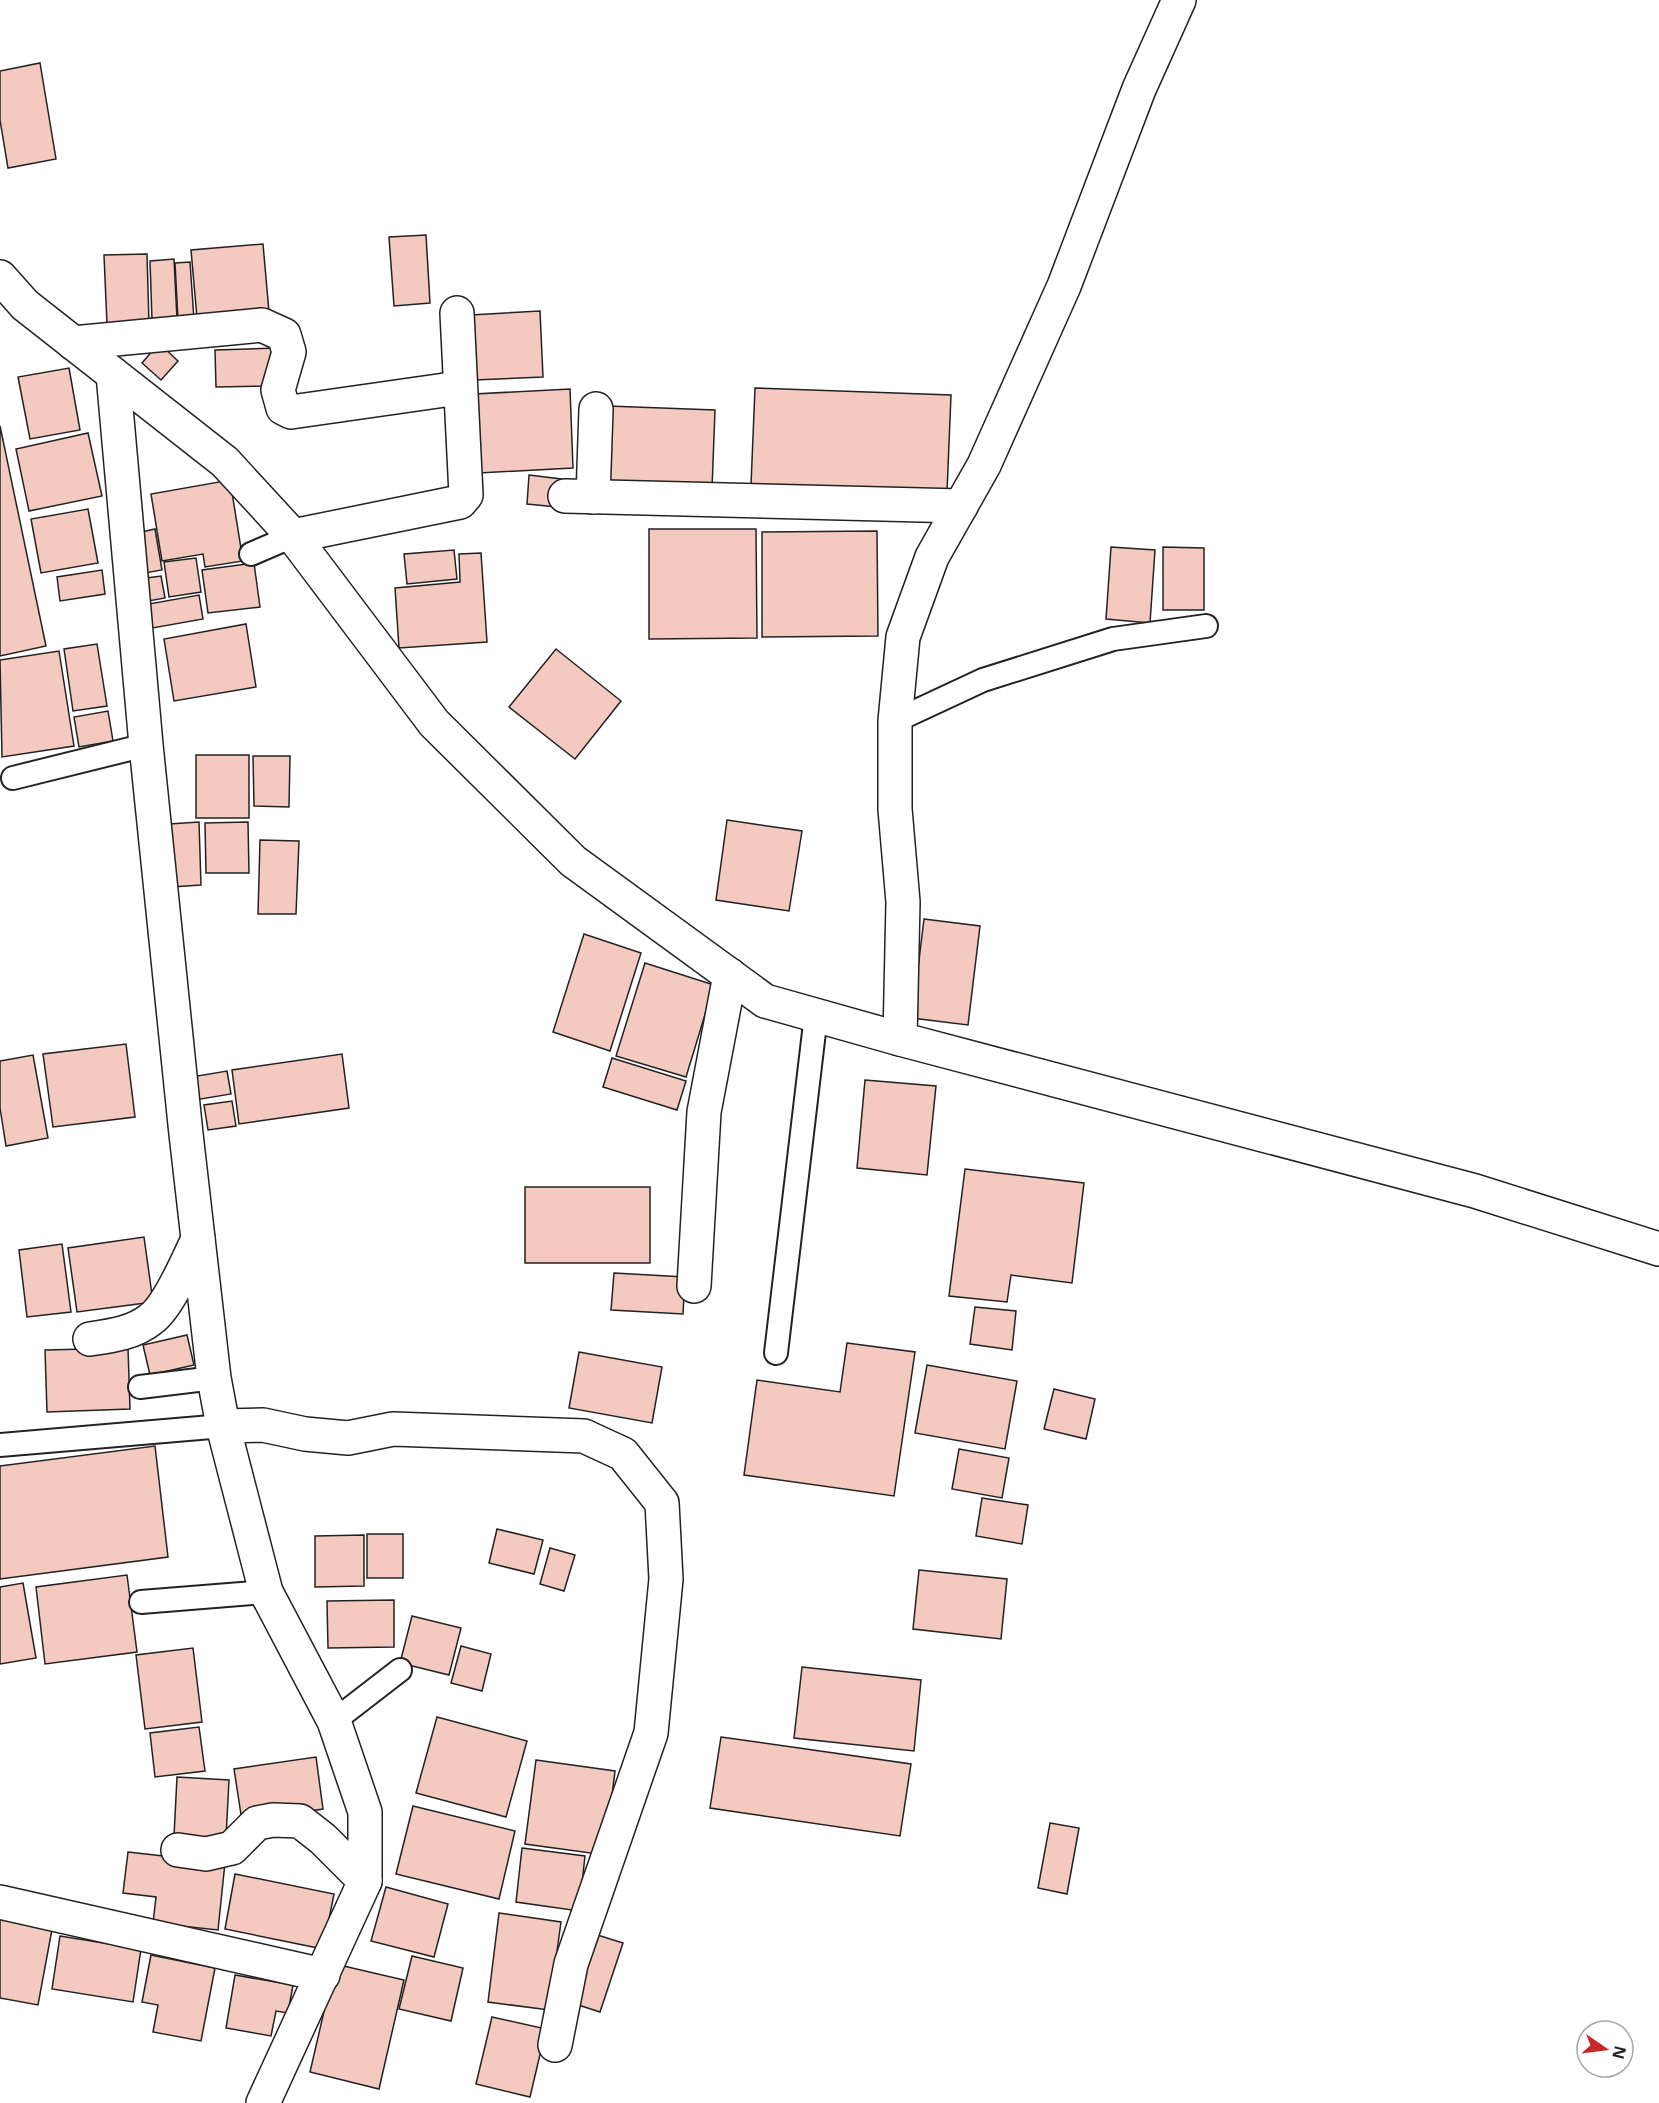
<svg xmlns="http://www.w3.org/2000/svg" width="1659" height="2103" font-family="'Noto Sans',sans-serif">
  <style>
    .building { fill: #f3c9c0; stroke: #222; stroke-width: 1.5 }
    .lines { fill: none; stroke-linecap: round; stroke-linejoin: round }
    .service-casing { stroke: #222; stroke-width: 26 }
    .minor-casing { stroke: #222; stroke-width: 36 }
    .tertiary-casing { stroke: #222; stroke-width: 36 }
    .service { stroke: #fff; stroke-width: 22 }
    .minor { stroke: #fff; stroke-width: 33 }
    .tertiary { stroke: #fff; stroke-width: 33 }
  </style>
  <rect width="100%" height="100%" fill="#fff"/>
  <g class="building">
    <polygon points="40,63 56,159 8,168 0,120 0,71"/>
    <polygon points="426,235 430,303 394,306 389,237"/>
    <polygon points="263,244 269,312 197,318 191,250"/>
    <polygon points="147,254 149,324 107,325 104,255"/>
    <polygon points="174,259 177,319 152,320 150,261"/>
    <polygon points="190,262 194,320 178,320 175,263"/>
    <polygon points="540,311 543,377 474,380 471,315"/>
    <polygon points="159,343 178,361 161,380 142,363"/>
    <polygon points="275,348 276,386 216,387 215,350"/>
    <polygon points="69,368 80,430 30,439 18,377"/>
    <polygon points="755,388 951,395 947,492 751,485"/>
    <polygon points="570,389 573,468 479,473 474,394"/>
    <polygon points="608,406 715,410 712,489 606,485"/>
    <polygon points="0,426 46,646 0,656"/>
    <polygon points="88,433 102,496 29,511 16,449"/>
    <polygon points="529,475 561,479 557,507 527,504"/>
    <polygon points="230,480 243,561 205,567 203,554 162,561 151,494"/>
    <polygon points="88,509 98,563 41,573 31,519"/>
    <polygon points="155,529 162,570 139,574 132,534"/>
    <polygon points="649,529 756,529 757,638 649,639"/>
    <polygon points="877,531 878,636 762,637 762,532"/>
    <polygon points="1111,547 1155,550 1150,623 1106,619"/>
    <polygon points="1163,547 1204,548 1204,610 1163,610"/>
    <polygon points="454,550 457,579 407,584 404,554"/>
    <polygon points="481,553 487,642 399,648 395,588 460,582 459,554"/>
    <polygon points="196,558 201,592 169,597 164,562"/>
    <polygon points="254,563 260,607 208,613 202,570"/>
    <polygon points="102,570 105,594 60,601 57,577"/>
    <polygon points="161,576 165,598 143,602 139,579"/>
    <polygon points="199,595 203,619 147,629 143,605"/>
    <polygon points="246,624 256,687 174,701 164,639"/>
    <polygon points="97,644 107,706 73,711 64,649"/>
    <polygon points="556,649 621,701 575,759 509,707"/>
    <polygon points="59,651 74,746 2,757 0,660"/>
    <polygon points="108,711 113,741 79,747 74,717"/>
    <rect x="196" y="755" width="53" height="63"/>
    <polygon points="253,756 290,756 289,807 254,806"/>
    <polygon points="727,820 802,831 789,911 716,900"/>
    <polygon points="199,822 201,885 172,887 169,824"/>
    <polygon points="248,822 249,873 206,873 205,823"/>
    <polygon points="260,840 299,841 296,914 258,914"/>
    <polygon points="924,919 980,926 968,1025 912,1018"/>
    <polygon points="584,934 641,953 610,1051 553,1032"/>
    <polygon points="645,963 714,985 686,1077 616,1056"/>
    <polygon points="126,1044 135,1117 53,1127 43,1054"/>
    <polygon points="342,1054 349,1108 239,1124 232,1070"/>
    <polygon points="33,1055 48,1138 6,1146 0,1108 0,1061"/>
    <polygon points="612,1058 686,1081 677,1110 603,1087"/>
    <polygon points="227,1071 231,1094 195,1100 191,1077"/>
    <polygon points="865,1080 936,1086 927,1175 857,1168"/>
    <polygon points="232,1101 236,1126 208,1130 204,1105"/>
    <polygon points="965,1169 1084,1183 1072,1283 1011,1275 1007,1302 949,1296"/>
    <rect x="525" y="1187" width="125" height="76"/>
    <polygon points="144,1237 153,1302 77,1312 68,1248"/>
    <polygon points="62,1244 71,1312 27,1317 19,1250"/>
    <polygon points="614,1273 685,1277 683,1314 611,1310"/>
    <polygon points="975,1307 1016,1311 1012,1350 970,1344"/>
    <polygon points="187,1335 194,1365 150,1375 143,1345"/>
    <polygon points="847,1343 915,1352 894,1496 744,1475 757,1380 840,1392"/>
    <polygon points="128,1348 130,1409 47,1412 45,1350"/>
    <polygon points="579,1352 662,1367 652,1423 569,1408"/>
    <polygon points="927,1365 1017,1381 1005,1449 915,1433"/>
    <polygon points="1054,1389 1095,1399 1086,1439 1044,1429"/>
    <polygon points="155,1446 168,1557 0,1579 0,1466"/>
    <polygon points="959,1449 1009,1458 1002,1498 952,1489"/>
    <polygon points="982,1498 1028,1505 1022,1544 976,1536"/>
    <polygon points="497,1529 543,1540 534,1574 489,1563"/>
    <rect x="367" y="1534" width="36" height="44"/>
    <polygon points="364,1535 364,1586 315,1587 315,1536"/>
    <polygon points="550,1548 575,1555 564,1591 540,1584"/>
    <polygon points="919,1570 1007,1579 1001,1639 913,1629"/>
    <polygon points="127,1575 137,1652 45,1664 36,1587"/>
    <polygon points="23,1583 36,1658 0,1664 0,1587"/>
    <polygon points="394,1600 394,1647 328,1648 327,1601"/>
    <polygon points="412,1616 461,1628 449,1675 400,1663"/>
    <polygon points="461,1646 491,1654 482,1691 451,1683"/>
    <polygon points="193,1648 202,1722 145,1729 136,1655"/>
    <polygon points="802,1667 921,1680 914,1751 794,1738"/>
    <polygon points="437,1717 527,1741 506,1817 416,1793"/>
    <polygon points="199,1727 205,1771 155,1777 150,1733"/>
    <polygon points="721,1737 911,1764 900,1836 710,1808"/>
    <polygon points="316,1757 323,1809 242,1821 234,1769"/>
    <polygon points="536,1760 615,1771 605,1855 525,1844"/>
    <polygon points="177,1777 229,1780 226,1838 174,1836"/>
    <polygon points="413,1806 515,1831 499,1899 396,1874"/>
    <polygon points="1050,1823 1079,1828 1067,1894 1038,1888"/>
    <polygon points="522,1848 585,1856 579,1911 516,1902"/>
    <polygon points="128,1852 225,1863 218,1930 153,1923 156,1897 123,1893"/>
    <polygon points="235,1874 334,1894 323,1949 225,1929"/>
    <polygon points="386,1887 448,1904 434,1957 371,1941"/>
    <polygon points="499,1913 561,1922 549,2010 488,2002"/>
    <polygon points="0,1914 53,1924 38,2005 0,1998"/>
    <polygon points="591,1933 623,1943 600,2012 569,2002"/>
    <polygon points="60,1936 141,1949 133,2002 52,1989"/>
    <polygon points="151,1955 215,1968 201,2041 153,2032 158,2005 142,2002"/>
    <polygon points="412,1956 463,1968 451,2021 399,2009"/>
    <polygon points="335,1964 404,1980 379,2089 310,2072"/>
    <polygon points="235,1975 293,1985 288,2013 276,2011 271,2036 226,2028"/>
    <polygon points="492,2017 546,2029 530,2097 476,2084"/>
  </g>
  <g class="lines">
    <defs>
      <g id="service">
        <polyline points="251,554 293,536"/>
        <polyline points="895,721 983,680 1113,639 1206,626"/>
        <polyline points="13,778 146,745"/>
        <polyline points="776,1353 816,1015"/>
        <polyline points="140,1387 214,1378"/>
        <polyline points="0,1445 223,1426"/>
        <polyline points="141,1602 266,1592"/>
        <polyline points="334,1721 400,1670"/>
      </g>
      <g id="minor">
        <polyline points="73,343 262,325 284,335 289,352 278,390 283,408 291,412 459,388"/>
        <polyline points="113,374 146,745 186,1134 214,1378 223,1426 266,1592 334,1721 365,1812 365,1881 263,2103"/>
        <polyline points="565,496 961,506"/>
        <polyline points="593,497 596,409"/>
        <polyline points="293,536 460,502 466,495 457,313"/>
        <polyline points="900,1039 903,902 895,809 895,721 903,637 932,557 984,465 1064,286 1139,89 1179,0"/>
        <polyline points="694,1286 704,1112 730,975"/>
        <path d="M90 1339C111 1336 134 1333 151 1319 169 1306 188 1260 198 1239"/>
        <polyline points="223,1426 263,1425 305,1434 348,1438 393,1429 584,1436 623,1454 662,1503 666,1579 651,1733 571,1964 555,2045"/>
        <polyline points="178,1850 206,1854 232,1848 257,1823 273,1820 300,1821 323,1839 365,1881"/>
        <polyline points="0,1902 323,1975"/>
      </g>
      <polyline id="tertiary" points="0,277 25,305 225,462 293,536 434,723 573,861 765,1001 900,1039 1475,1191 1659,1249"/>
    </defs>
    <use href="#service" class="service-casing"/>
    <use href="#minor" class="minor-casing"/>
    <use href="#tertiary" class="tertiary-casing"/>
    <use href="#service" class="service"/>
    <use href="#minor" class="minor"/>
    <use href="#tertiary" class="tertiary"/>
  </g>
  <g transform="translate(1605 2049) rotate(104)"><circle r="28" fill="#ffffff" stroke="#a7a7a7" stroke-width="1.5"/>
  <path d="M0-4.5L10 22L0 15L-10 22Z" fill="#c62828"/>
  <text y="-9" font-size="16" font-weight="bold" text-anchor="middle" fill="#222222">N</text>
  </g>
</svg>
